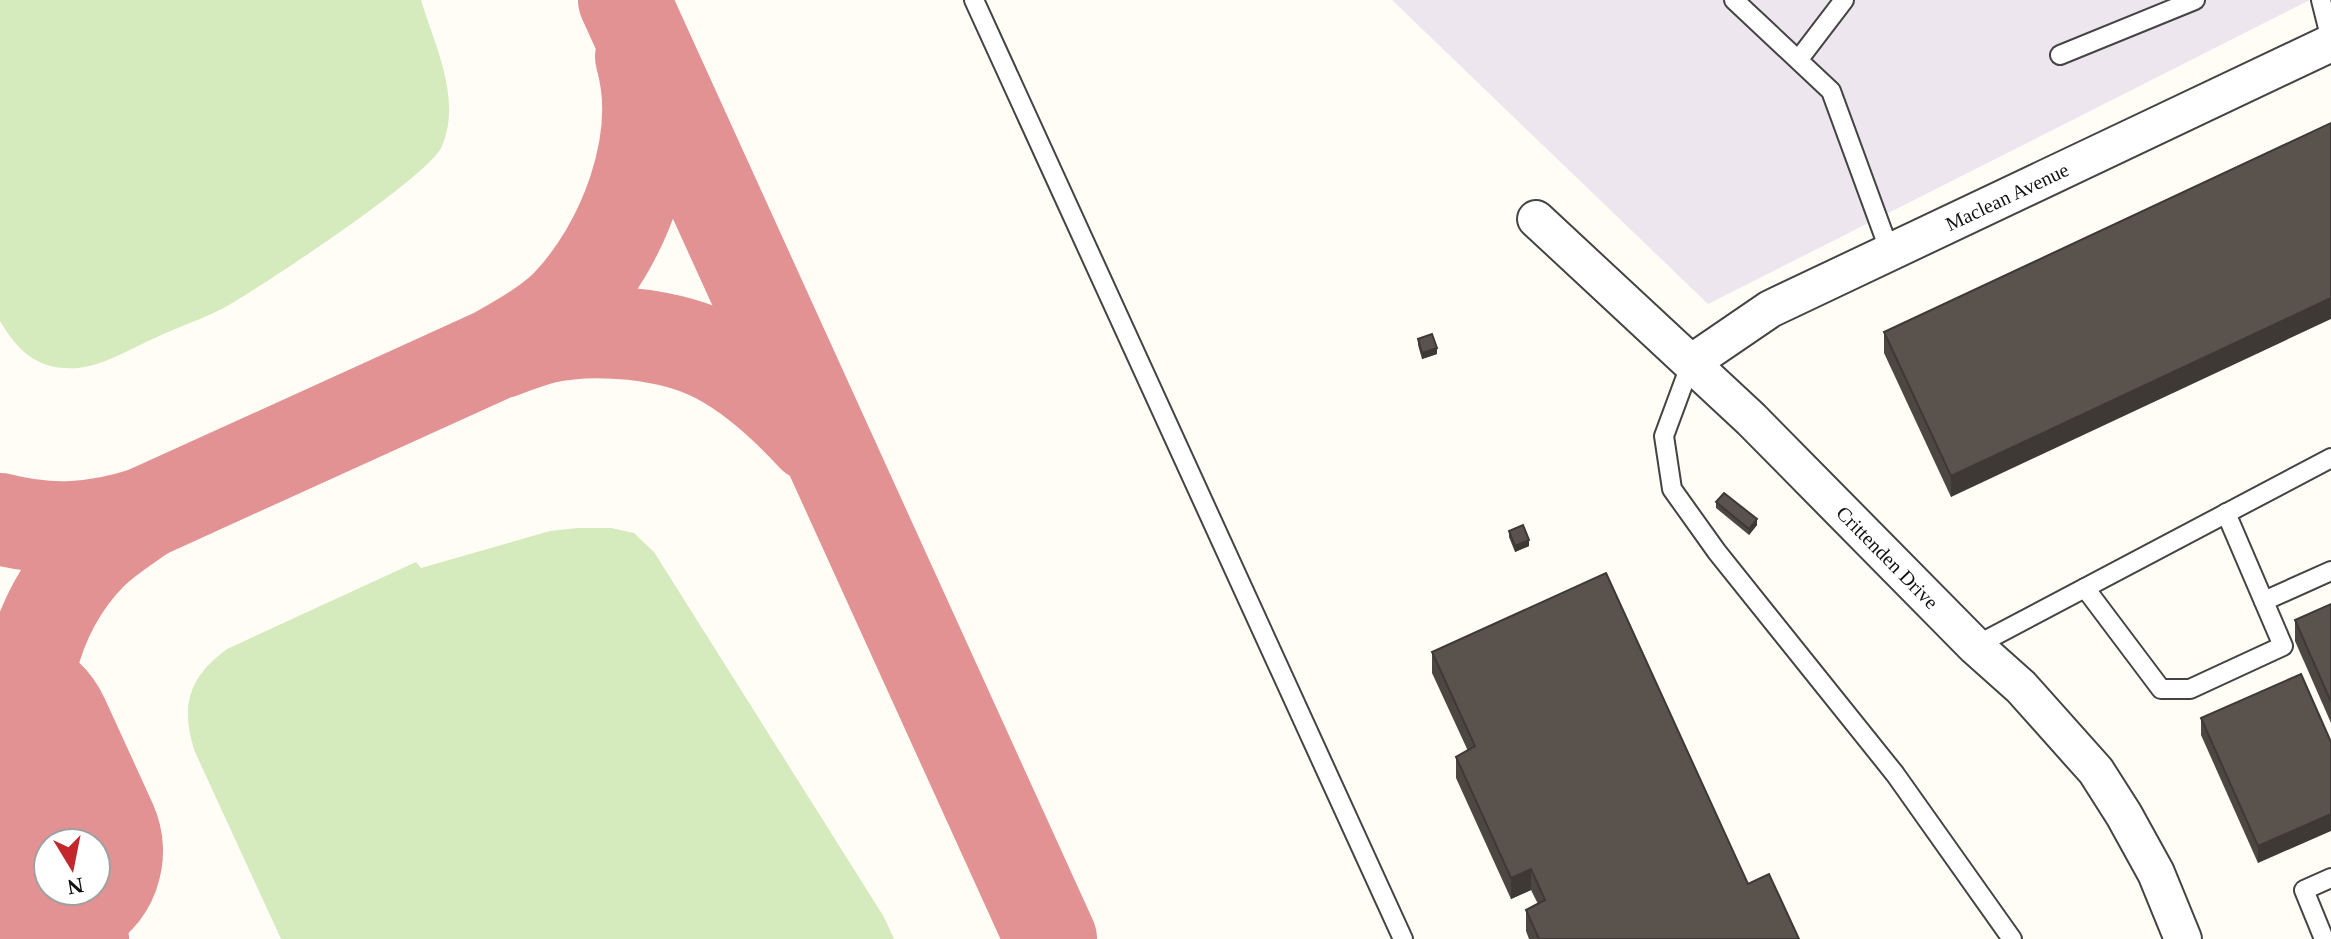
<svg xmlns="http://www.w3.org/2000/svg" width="2331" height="939" font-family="Georgia,serif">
<rect width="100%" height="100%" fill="#fffdf5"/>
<path fill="#eee6ef" d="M 1392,0 L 2310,0 L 1708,304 Z"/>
<g fill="#d5ebbd">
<path d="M 0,0 L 421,0 C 435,46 462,99 442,146 C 430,176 265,284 229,305 C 206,318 180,326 157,337 C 132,348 105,365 78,368 C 39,371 18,352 0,321 Z"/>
<path d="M 578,528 L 611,528 L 634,533 L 654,552 L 884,917 L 894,939 L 281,939 L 195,752 C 180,706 188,678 227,649 L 416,562 L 421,568 L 550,531 Z"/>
</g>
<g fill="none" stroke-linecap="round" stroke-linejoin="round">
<g stroke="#e29292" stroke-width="92">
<path d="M 624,0 L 1051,939"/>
<path d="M 502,352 C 515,347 529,342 543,338 C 594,326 671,333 718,358 C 754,377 785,406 813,436"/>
<path d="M 0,519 C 50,532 96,529 145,513 L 495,354 C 519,340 545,326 566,306 C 624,246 665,140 641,57"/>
<path d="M 56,843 C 48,825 37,806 32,787 C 9,708 34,612 91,554 C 107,538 127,526 145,513"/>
<path d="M 57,891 L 83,939"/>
</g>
<path stroke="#e29292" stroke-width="230" d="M 0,746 L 48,851"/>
<defs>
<g id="service">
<path d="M 974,0 L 1403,939"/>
<path d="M 1734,0 L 1831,91 L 1890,252"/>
<path d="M 2321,0 L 2331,40"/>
<path d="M 2060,55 L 2195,0"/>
<path d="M 1799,59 L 1844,0"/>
<path d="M 1691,363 L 1664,436 L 1672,489 L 1717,552 L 1895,774 L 2012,939"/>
<path d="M 2085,588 L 2161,689 L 2190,689 L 2283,646 L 2226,513"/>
<path d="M 2264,601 L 2331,571"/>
<path d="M 1975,646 L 2331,458"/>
<path d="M 2324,939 L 2304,890 L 2331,878"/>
</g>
<g id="minor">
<path id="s1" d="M 1536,219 L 1751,419 L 1975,646 L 2021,687 L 2096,771 L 2124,815 L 2156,873 L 2183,939"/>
<path id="s2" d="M 1691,363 L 1770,309 L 2331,43"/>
</g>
</defs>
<use href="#service" stroke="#444" stroke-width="22"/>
<use href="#minor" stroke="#444" stroke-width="40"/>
<use href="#service" stroke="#fff" stroke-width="18"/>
<use href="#minor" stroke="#fff" stroke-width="36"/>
</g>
<g fill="#4d4742">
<path d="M 2331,123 L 1951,497 L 1884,353 L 1884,332 Z"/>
<path d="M 1418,339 L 1437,354 L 1422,359 L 1418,345 Z"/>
<path d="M 1716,502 L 1757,525 L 1749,535 L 1716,508 Z"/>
<path d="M 1509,531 L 1529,546 L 1515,552 L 1509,537 Z"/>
<path d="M 2331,604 L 2331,723 L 2295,641 L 2295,620 Z"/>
<path d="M 1432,652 L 1748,884 L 1799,939 L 1529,939 L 1526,931 L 1526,910 L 1538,904 L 1531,890 L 1511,899 L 1456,778 L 1456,757 L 1468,751 L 1432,673 Z"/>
<path d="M 2301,674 L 2258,863 L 2201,735 L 2201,718 Z"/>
</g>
<g fill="#3f3936">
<path d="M 2331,298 L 2331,319 L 1951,497 L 1951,476 Z"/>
<path d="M 1437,348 L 1437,354 L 1422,359 L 1422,353 Z"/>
<path d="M 1757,519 L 1757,525 L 1749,535 L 1749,529 Z"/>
<path d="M 1529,540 L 1529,546 L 1515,552 L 1515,546 Z"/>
<path d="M 2331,814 L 2331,831 L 2258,863 L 2258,846 Z"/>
<path d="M 1531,869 L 1531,890 L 1511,899 L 1511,878 Z"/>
</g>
<g fill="#5a524d" stroke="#3f3936" stroke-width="2">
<path d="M 2331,123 L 2331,298 L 1951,476 L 1884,332 Z"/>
<path d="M 1432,334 L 1437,348 L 1422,353 L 1418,339 Z"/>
<path d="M 1724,493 L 1757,519 L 1749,529 L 1716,502 Z"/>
<path d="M 1523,525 L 1529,540 L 1515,546 L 1509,531 Z"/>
<path d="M 1606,573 L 1748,884 L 1769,874 L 1799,939 L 1539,939 L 1526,910 L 1545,900 L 1531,869 L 1511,878 L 1456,757 L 1475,746 L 1432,652 Z"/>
<path d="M 2331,604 L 2331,702 L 2295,620 Z"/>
<path d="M 2301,674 L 2331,742 L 2331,814 L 2258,846 L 2201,718 Z"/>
</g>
<g text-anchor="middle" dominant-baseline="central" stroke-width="8" stroke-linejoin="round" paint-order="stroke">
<g font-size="20" fill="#111" stroke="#fff">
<text stroke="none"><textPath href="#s2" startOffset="358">Maclean Avenue</textPath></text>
<text stroke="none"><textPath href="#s1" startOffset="488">Crittenden Drive</textPath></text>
</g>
</g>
<g transform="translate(72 867) rotate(170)"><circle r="38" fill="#ffffff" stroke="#a0a0a0" stroke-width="2"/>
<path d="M0-6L14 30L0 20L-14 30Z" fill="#c4262e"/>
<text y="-12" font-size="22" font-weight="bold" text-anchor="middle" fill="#111111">N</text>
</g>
</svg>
